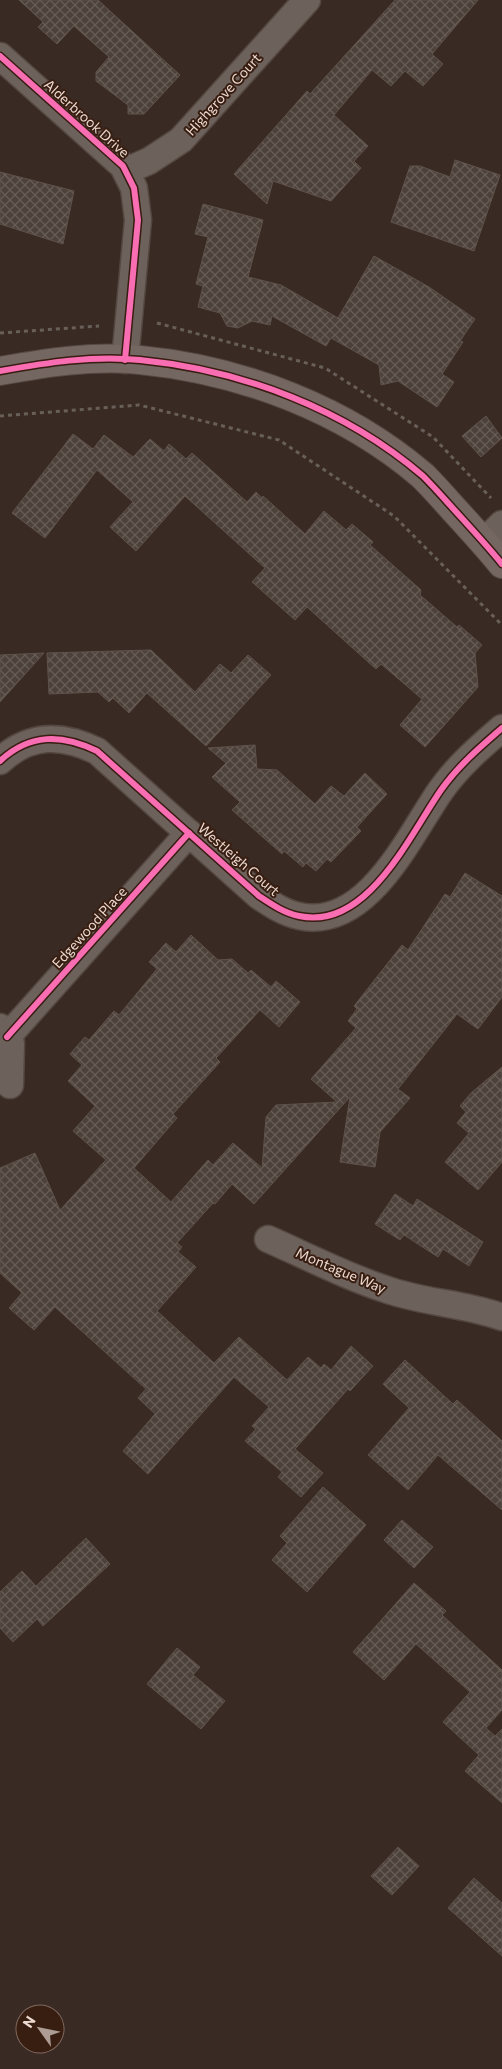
<svg xmlns="http://www.w3.org/2000/svg" width="502" height="2069" font-family="Commissioner,sans-serif">
<defs>
<pattern id="building-cross-hatch" width="8" height="8" patternUnits="userSpaceOnUse" patternTransform="scale(1.25)"><rect width="8" height="8" fill="#4d413b"/><path d="M0 0l8 8M0 8l8-8" fill="none" stroke="#675c56"/></pattern>
</defs>
<rect width="100%" height="100%" fill="#392a23"/>
<g fill="url(#building-cross-hatch)" stroke="#5f524c">
<path d="M 19,0 L 98,0 L 180,75 L 144,114 L 128,114 L 128,105 L 96,81 L 96,72 L 109,57 L 74,26 L 57,44 L 38,27 L 43,22 Z"/>
<path d="M 395,0 L 478,0 L 432,54 L 443,64 L 423,86 L 405,71 L 391,86 L 372,70 L 334,115 L 368,146 L 354,161 L 361,168 L 331,201 L 273,181 L 267,204 L 234,174 L 307,91 L 310,94 Z"/>
<path d="M 455,160 L 500,175 L 474,251 L 391,222 L 410,166 L 420,166 L 450,177 Z"/>
<path d="M 0,172 L 74,191 L 63,244 L 0,224 Z"/>
<path d="M 203,204 L 263,220 L 248,277 L 281,285 L 338,318 L 374,256 L 429,287 L 475,319 L 460,341 L 463,342 L 442,374 L 454,382 L 437,407 L 398,381 L 381,385 L 379,365 L 331,338 L 326,346 L 272,316 L 270,325 L 252,321 L 238,328 L 227,326 L 220,313 L 198,307 L 203,286 L 196,284 L 208,237 L 195,234 Z"/>
<path d="M 486,416 L 502,438 L 481,457 L 462,436 Z"/>
<path d="M 73,434 L 93,449 L 104,435 L 133,457 L 150,439 L 164,451 L 169,444 L 186,459 L 192,453 L 247,502 L 256,492 L 262,498 L 263,496 L 305,534 L 324,511 L 346,530 L 352,524 L 373,542 L 370,545 L 421,590 L 420,595 L 457,627 L 459,625 L 482,645 L 475,653 L 478,687 L 425,747 L 400,725 L 422,699 L 381,664 L 376,669 L 307,607 L 295,620 L 252,582 L 265,568 L 185,496 L 136,551 L 110,527 L 133,502 L 97,470 L 45,538 L 12,513 Z"/>
<path d="M 151,650 L 195,692 L 220,664 L 231,673 L 248,655 L 271,675 L 206,746 L 147,693 L 129,713 L 113,698 L 109,702 L 98,692 L 49,694 L 47,653 Z"/>
<path d="M 44,653 L 0,702 L 0,655 Z"/>
<path d="M 255,745 L 257,769 L 277,770 L 315,804 L 331,786 L 344,796 L 365,773 L 387,794 L 357,827 L 361,831 L 331,862 L 327,859 L 316,871 L 306,863 L 303,867 L 284,851 L 282,854 L 232,810 L 240,802 L 212,777 L 226,763 L 208,748 Z"/>
<path d="M 465,873 L 502,896 L 502,997 L 478,1029 L 457,1014 L 398,1089 L 410,1098 L 380,1132 L 375,1167 L 340,1162 L 350,1097 L 254,1204 L 232,1184 L 215,1204 L 213,1203 L 177,1243 L 182,1247 L 178,1252 L 196,1267 L 157,1311 L 214,1363 L 239,1337 L 287,1380 L 308,1357 L 321,1368 L 324,1364 L 331,1370 L 351,1346 L 373,1366 L 350,1391 L 348,1389 L 295,1449 L 323,1473 L 301,1497 L 278,1477 L 282,1472 L 245,1441 L 256,1429 L 252,1426 L 269,1407 L 234,1377 L 148,1474 L 123,1451 L 155,1414 L 138,1398 L 146,1389 L 55,1307 L 34,1330 L 9,1308 L 22,1293 L 0,1273 L 0,1168 L 35,1153 L 60,1210 L 106,1160 L 73,1131 L 95,1106 L 68,1081 L 82,1065 L 70,1054 L 85,1037 L 89,1040 L 114,1011 L 119,1015 L 157,969 L 149,962 L 166,943 L 176,952 L 191,935 L 218,960 L 232,959 L 248,973 L 251,970 L 271,987 L 276,981 L 300,1002 L 279,1027 L 260,1010 L 216,1058 L 220,1062 L 173,1114 L 177,1118 L 134,1168 L 171,1202 L 208,1160 L 213,1165 L 233,1143 L 262,1168 L 266,1117 L 276,1105 L 337,1102 L 311,1079 L 356,1028 L 348,1021 L 357,1009 L 354,1006 L 402,945 L 408,950 L 445,894 L 450,897 Z"/>
<path d="M 502,1067 L 502,1162 L 478,1190 L 445,1162 L 469,1133 L 457,1123 L 466,1112 L 460,1106 L 471,1093 Z"/>
<path d="M 395,1194 L 413,1206 L 417,1199 L 483,1242 L 469,1266 L 443,1249 L 438,1257 L 404,1235 L 400,1240 L 375,1224 Z"/>
<path d="M 405,1360 L 453,1404 L 457,1400 L 502,1441 L 502,1510 L 438,1455 L 408,1490 L 368,1455 L 409,1408 L 383,1384 Z"/>
<path d="M 323,1487 L 366,1525 L 307,1592 L 272,1560 L 287,1543 L 280,1536 Z"/>
<path d="M 402,1520 L 433,1547 L 414,1568 L 384,1540 Z"/>
<path d="M 86,1538 L 110,1564 L 43,1626 L 37,1619 L 13,1642 L 0,1628 L 0,1592 L 22,1571 L 36,1586 Z"/>
<path d="M 414,1583 L 446,1611 L 442,1615 L 502,1670 L 502,1710 L 486,1728 L 495,1736 L 502,1729 L 502,1803 L 465,1771 L 479,1755 L 443,1722 L 470,1692 L 416,1644 L 384,1680 L 353,1652 Z"/>
<path d="M 177,1648 L 200,1667 L 193,1675 L 225,1701 L 201,1729 L 147,1684 Z"/>
<path d="M 398,1847 L 419,1866 L 392,1895 L 371,1876 Z"/>
<path d="M 474,1878 L 502,1903 L 502,1956 L 448,1908 Z"/>
</g>
<g fill="none" stroke-linecap="round" stroke-linejoin="round">
<defs>
<g id="street">
<path d="M 0,56 L 123,166 L 134,188 L 138,220 L 125,360"/>
<path d="M 126,171 L 149,161 L 181,140 L 307,0"/>
<path d="M 484,542 L 502,524"/>
<path d="M 0,761 C 30,733 62,734 97,751 L 259,896 C 271,904 284,913 299,916 C 367,931 409,836 441,790 C 458,766 480,747 502,728"/>
<path d="M 0,1027 L 11,1043 L 10,1085"/>
<path d="M 7,1037 L 189,833"/>
<path d="M 268,1239 C 309,1257 349,1278 391,1291 C 428,1303 466,1304 502,1317"/>
</g>
<path id="secondary" d="M 0,371 C 45,363 93,355 140,360 C 242,370 345,409 423,476 C 432,485 441,495 449,504 C 467,524 485,543 502,564"/>
</defs>
<use href="#street" stroke="#544741" stroke-width="29"/>
<use href="#secondary" stroke="#544741" stroke-width="30"/>
<g stroke="#695f5a" stroke-width="3" stroke-dasharray="4 4" stroke-linecap="butt">
<path d="M 157,323 L 325,368 L 433,437 L 491,498"/>
<path d="M 0,333 L 99,326"/>
<path d="M 0,416 L 139,405 L 279,440 L 394,516 L 502,625"/>
</g>
<use href="#street" stroke="#6d615c" stroke-width="26"/>
<use href="#secondary" stroke="#746761" stroke-width="28"/>
<defs>
<g id="cycleway">
<path d="M 0,56 L 123,166 L 134,188 L 138,220 L 125,360"/>
<path d="M 0,371 C 45,363 93,355 140,360 C 242,370 345,409 423,476 C 432,485 441,495 449,504 C 467,524 485,543 502,564"/>
<path d="M 0,761 C 30,733 62,734 97,751 L 259,896 C 271,904 284,913 299,916 C 367,931 409,836 441,790 C 458,766 480,747 502,728"/>
<path d="M 7,1037 L 189,833"/>
</g>
</defs>
<use href="#cycleway" stroke="#381d11" stroke-width="9"/>
<use href="#cycleway" stroke="#f96db3" stroke-width="6"/>
</g>
<g text-anchor="middle" dominant-baseline="central" stroke-width="4" stroke-linejoin="round" paint-order="stroke">
<g font-size="14" fill="#ecdad1" stroke="#381d11">
<text transform="translate(223 94) rotate(-48)">Highgrove Court</text>
<text transform="translate(87 118) rotate(42)">Alderbrook Drive</text>
<text transform="translate(239 859) rotate(41)">Westleigh Court</text>
<text transform="translate(89 927) rotate(-48)">Edgewood Place</text>
<text transform="translate(341 1270) rotate(23)">Montague Way</text>
</g>
</g>
<g transform="translate(40 2029) rotate(303)"><circle r="24" fill="#381d11" stroke="#80695e"/>
<path d="M0-4L9 19L0 12L-9 19Z" fill="#ad9c94"/>
<text y="-8" font-size="14" font-weight="bold" text-anchor="middle" fill="#ecdad1">N</text>
</g>
</svg>
